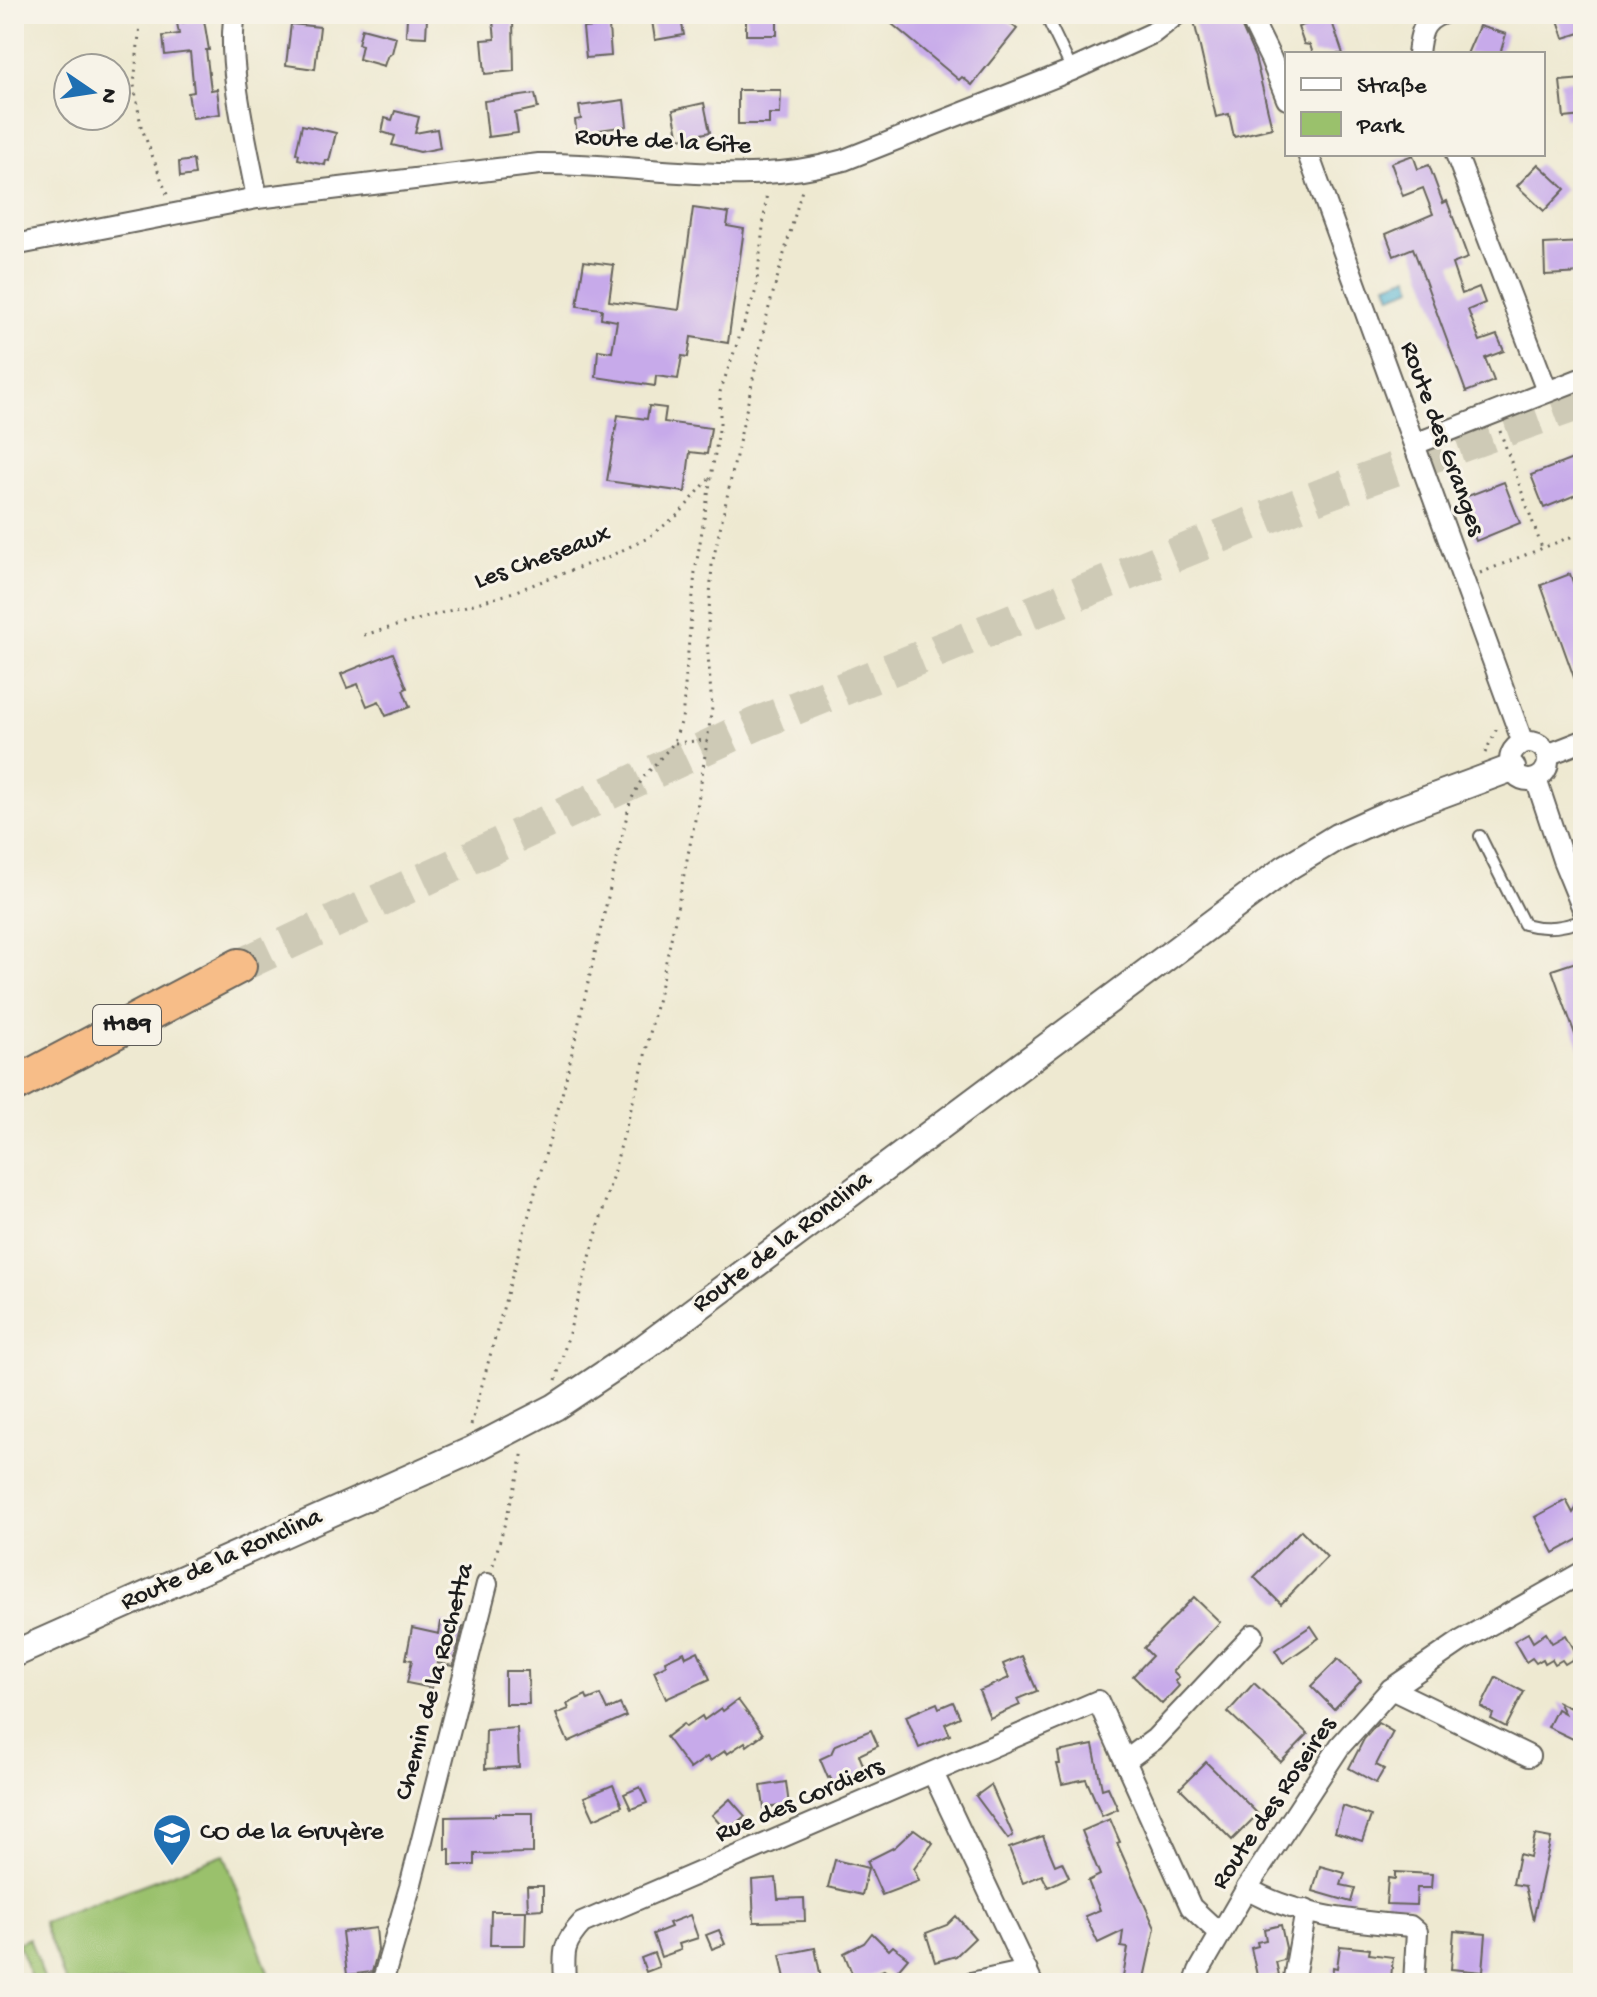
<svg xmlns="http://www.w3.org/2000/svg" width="1597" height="1997" font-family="'Gochi Hand',sans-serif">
<rect width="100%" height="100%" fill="#f7f3e8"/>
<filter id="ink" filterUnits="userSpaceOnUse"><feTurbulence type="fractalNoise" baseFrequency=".0125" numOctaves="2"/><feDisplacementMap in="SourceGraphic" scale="16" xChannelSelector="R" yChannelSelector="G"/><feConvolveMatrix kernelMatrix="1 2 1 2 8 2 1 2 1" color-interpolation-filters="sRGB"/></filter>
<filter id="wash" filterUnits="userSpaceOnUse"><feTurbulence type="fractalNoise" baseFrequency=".006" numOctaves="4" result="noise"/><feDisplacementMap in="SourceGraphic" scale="32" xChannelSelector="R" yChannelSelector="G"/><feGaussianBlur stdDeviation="1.8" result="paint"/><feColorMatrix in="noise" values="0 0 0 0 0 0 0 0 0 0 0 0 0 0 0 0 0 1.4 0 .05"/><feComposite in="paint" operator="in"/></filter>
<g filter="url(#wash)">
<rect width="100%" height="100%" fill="#eee9d1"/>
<g fill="#9ac16c" stroke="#5b6e44" stroke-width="2">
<path d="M 224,1854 L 272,1983 L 66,1983 L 43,1922 Z"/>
<path d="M 29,1938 L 46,1983 L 33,1983 L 18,1943 Z"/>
</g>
<path fill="#55b5d3" stroke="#386878" stroke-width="2" d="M 1409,276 L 1413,288 L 1391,296 L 1387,284 Z"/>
<g id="blocks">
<g fill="#c7aaea">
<path d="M 651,14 L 680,14 L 684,35 L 655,40 Z"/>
<rect x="746" y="14" width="31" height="21"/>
<path d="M 880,14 L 999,14 L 1017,29 L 972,85 L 962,77 L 959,80 Z"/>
<path d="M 1224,14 L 1236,14 L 1255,57 L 1272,128 L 1234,137 L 1229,114 L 1216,117 L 1194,21 Z"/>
<path d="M 1567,14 L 1583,14 L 1583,32 L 1564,38 L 1557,17 Z"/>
<path d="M 1330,16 L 1343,54 L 1313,54 L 1310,45 L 1304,44 L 1298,27 Z"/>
<path d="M 407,17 L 427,18 L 426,37 L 406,36 Z"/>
<path d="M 513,18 L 514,71 L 485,74 L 482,40 L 495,39 L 493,20 Z"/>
<path d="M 204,20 L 209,50 L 206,50 L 211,90 L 217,89 L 220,114 L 192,118 L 188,93 L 194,92 L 190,52 L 165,55 L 163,36 L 179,34 L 177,23 Z"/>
<path d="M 291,24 L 320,27 L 315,69 L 286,65 Z"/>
<path d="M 609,26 L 611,56 L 586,58 L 583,28 Z"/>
<path d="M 1479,26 L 1506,34 L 1500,54 L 1467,54 Z"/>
<path d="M 362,28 L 396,37 L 392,53 L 387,57 L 384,66 L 359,59 L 362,45 L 358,44 Z"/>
<path d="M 1583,79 L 1583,116 L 1564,118 L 1560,81 Z"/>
<path d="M 738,90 L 781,90 L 780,114 L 769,114 L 769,124 L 738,124 Z"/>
<path d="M 535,94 L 538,108 L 515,113 L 518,133 L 488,137 L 484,101 Z"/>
<path d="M 624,100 L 627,126 L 599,130 L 600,134 L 582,137 L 582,134 L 577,135 L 575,120 L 581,119 L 579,106 Z"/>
<path d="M 704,103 L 710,132 L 679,139 L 673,110 Z"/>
<path d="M 395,111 L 419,117 L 415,133 L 437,129 L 440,148 L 420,152 L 392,145 L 395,136 L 382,132 L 385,118 L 392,120 Z"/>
<path d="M 302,125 L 336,133 L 329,161 L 326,160 L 325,165 L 298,159 L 299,154 L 296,153 Z"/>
<path d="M 1413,155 L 1418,169 L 1429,165 L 1443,203 L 1447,201 L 1468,258 L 1452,264 L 1462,294 L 1479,287 L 1485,303 L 1468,310 L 1480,341 L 1497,335 L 1504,351 L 1485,358 L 1494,381 L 1466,392 L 1413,248 L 1394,256 L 1386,234 L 1433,214 L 1423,188 L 1403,196 L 1391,163 Z"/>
<path d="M 193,160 L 195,175 L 180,177 L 179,162 Z"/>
<path d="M 1538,164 L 1565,189 L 1544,211 L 1517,186 Z"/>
<path d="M 693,208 L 729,213 L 727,226 L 744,229 L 728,343 L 691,337 L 688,357 L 682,356 L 678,379 L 656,376 L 655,386 L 596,377 L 598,350 L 612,352 L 617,321 L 601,318 L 602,309 L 577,306 L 584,261 L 614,265 L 609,301 L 679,310 Z"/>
<path d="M 1583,242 L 1583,273 L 1545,275 L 1544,244 Z"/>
<path d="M 649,406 L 666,408 L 664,422 L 711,428 L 707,454 L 690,452 L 685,492 L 607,481 L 618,415 L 647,419 Z"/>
<path d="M 1583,455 L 1583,492 L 1544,508 L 1531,475 Z"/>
<path d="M 1504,482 L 1520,523 L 1476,541 L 1460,499 Z"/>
<path d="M 1570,574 L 1577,593 L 1583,591 L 1581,697 L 1541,585 Z"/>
<path d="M 393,653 L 407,688 L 403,690 L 410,707 L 386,716 L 379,701 L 367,706 L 358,684 L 347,688 L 341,674 Z"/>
<path d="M 1576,962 L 1583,979 L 1582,1054 L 1552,970 Z"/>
<path d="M 1583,1497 L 1583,1537 L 1554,1553 L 1535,1517 L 1566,1500 L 1573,1513 Z"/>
<path d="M 1301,1530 L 1327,1557 L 1281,1604 L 1254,1577 Z"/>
<path d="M 1194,1597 L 1220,1622 L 1173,1671 L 1179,1677 L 1175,1681 L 1179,1686 L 1162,1704 L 1133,1676 L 1152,1656 L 1144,1648 Z"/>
<path d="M 441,1622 L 463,1626 L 453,1666 L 437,1663 L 432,1688 L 407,1683 L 412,1660 L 406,1659 L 412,1628 L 439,1634 Z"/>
<path d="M 1311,1626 L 1319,1638 L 1283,1663 L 1275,1650 Z"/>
<path d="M 1528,1633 L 1533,1642 L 1546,1633 L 1552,1643 L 1566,1635 L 1578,1656 L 1565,1664 L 1562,1660 L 1555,1664 L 1552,1659 L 1545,1663 L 1543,1659 L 1536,1663 L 1532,1658 L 1526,1662 L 1514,1641 Z"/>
<path d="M 698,1651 L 710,1679 L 666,1699 L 654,1671 L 666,1665 L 665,1661 L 684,1652 L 686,1657 Z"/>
<path d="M 1022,1656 L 1037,1691 L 1017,1699 L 1020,1705 L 990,1718 L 979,1691 L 1009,1678 L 1003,1664 Z"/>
<path d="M 1338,1659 L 1361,1681 L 1334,1709 L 1311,1686 Z"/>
<path d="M 505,1671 L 528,1671 L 529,1704 L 505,1704 Z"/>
<path d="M 1496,1677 L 1524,1692 L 1506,1727 L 1491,1719 L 1493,1714 L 1481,1707 Z"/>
<path d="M 1254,1683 L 1308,1734 L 1281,1762 L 1228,1712 Z"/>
<path d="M 586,1695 L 588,1700 L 600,1695 L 607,1710 L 620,1704 L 626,1716 L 568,1742 L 556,1714 L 569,1709 L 567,1704 Z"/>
<path d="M 738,1700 L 763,1734 L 747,1746 L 745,1742 L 727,1754 L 725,1751 L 710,1761 L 707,1757 L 690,1769 L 666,1737 L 683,1724 L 686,1727 L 702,1716 L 704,1720 L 721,1708 L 723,1711 Z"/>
<path d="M 953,1702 L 960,1717 L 945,1724 L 950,1735 L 919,1748 L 906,1716 L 937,1703 L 939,1708 Z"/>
<path d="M 1558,1702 L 1583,1714 L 1583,1744 L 1577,1735 L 1575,1740 L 1548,1727 L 1557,1709 L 1564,1713 Z"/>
<path d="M 1378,1723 L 1393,1732 L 1376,1765 L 1384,1769 L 1376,1783 L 1349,1768 L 1364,1739 Z"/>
<path d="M 517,1728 L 519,1767 L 485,1769 L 486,1730 Z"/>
<path d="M 871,1730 L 878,1746 L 859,1755 L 866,1772 L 834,1786 L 830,1777 L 828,1778 L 820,1759 L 831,1754 L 835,1745 Z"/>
<path d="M 1093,1745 L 1102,1789 L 1108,1787 L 1118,1809 L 1102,1816 L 1086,1779 L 1062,1784 L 1057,1764 L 1060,1764 L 1058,1752 Z"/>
<path d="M 1206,1762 L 1258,1814 L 1232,1840 L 1180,1788 Z"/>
<path d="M 786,1782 L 789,1805 L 764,1808 L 761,1786 Z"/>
<path d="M 613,1785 L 622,1806 L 594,1819 L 584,1797 Z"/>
<path d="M 991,1785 L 1013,1835 L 1008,1839 L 976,1796 Z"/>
<path d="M 640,1787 L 647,1803 L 631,1809 L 624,1794 Z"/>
<path d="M 730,1799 L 745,1816 L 726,1831 L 712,1815 Z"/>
<path d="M 1343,1806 L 1371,1816 L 1362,1841 L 1335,1832 Z"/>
<path d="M 495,1813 L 533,1813 L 533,1853 L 475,1854 L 475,1865 L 450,1865 L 450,1849 L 445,1849 L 445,1817 L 495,1816 Z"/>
<path d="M 1110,1819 L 1120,1842 L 1117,1843 L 1155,1928 L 1143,1983 L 1122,1983 L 1128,1948 L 1121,1947 L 1123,1931 L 1098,1943 L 1085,1916 L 1100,1910 L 1088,1881 L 1100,1875 L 1082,1831 Z"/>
<path d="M 914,1829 L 933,1843 L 914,1869 L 919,1881 L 882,1895 L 867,1861 L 895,1847 Z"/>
<path d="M 1535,1835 L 1551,1838 L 1533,1920 L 1525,1886 L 1513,1884 L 1519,1854 L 1530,1857 Z"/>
<path d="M 1043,1836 L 1055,1865 L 1062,1862 L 1069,1877 L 1048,1887 L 1042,1875 L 1023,1883 L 1009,1848 Z"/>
<path d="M 835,1860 L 868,1868 L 862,1895 L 828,1887 Z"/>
<path d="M 1320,1866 L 1345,1873 L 1341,1885 L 1355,1888 L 1351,1902 L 1313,1891 Z"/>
<path d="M 1395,1872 L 1432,1874 L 1431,1888 L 1417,1888 L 1416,1905 L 1386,1904 L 1388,1878 L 1395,1879 Z"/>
<path d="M 776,1878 L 778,1899 L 804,1898 L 805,1921 L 754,1922 L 752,1880 Z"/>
<path d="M 527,1886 L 543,1886 L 543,1909 L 528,1910 Z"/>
<path d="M 491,1911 L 526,1911 L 525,1945 L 490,1945 Z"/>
<path d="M 690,1915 L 698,1938 L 679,1944 L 681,1950 L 661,1957 L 653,1934 L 671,1927 L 669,1923 Z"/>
<path d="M 956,1916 L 975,1938 L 956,1956 L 935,1962 L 926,1933 L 947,1925 Z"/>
<path d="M 1281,1925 L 1286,1948 L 1284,1960 L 1276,1962 L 1279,1975 L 1258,1980 L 1251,1948 L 1258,1946 L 1257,1942 L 1266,1940 L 1264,1929 Z"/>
<path d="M 376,1928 L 378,1950 L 372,1972 L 347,1975 L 342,1932 Z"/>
<path d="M 719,1930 L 725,1944 L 712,1949 L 706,1935 Z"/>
<path d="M 1454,1931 L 1486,1934 L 1483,1972 L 1451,1969 Z"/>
<path d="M 872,1933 L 889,1950 L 893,1946 L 908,1958 L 892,1977 L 884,1970 L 855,1981 L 844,1953 L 864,1943 Z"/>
<path d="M 1340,1946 L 1370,1949 L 1369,1954 L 1393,1957 L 1391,1978 L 1367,1976 L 1366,1983 L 1332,1983 L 1333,1967 L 1337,1968 Z"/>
<path d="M 815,1948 L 822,1983 L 786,1983 L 780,1955 Z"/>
<path d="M 654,1953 L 659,1967 L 646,1972 L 641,1958 Z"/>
</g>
</g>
</g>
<g filter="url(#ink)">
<use href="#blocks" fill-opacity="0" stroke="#66645b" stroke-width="2"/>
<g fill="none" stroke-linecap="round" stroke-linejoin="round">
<path stroke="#cecab6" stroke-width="34" stroke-dasharray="34 17" stroke-linecap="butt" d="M 239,966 L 756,724 L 1325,494 L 1583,402"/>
<defs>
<g id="service">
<path d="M 1045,14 L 1072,70"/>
<path d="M 1480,836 L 1524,924 C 1545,930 1563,928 1583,920"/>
</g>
<g id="minor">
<path d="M 235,14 C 226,62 248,148 257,198"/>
<path d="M 1249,14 L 1271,59 L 1287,99"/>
<path d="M 1418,54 C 1420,35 1422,21 1441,14"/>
<path d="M 1308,154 L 1523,743"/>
<path d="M 1456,154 L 1547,391"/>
<path d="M 14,245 L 257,198 L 539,164 C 644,163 740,190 844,160 L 1072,70 L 1153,33 L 1177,14"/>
<path d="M 1415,444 L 1583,378"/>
<circle cx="1529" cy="761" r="19"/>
<path d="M 1547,755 L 1583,741"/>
<path d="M 1536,779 L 1563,860 L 1583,909"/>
<path d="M 1391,1689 L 1529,1756"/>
<path d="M 1125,1761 L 1155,1739 L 1253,1635"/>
<path d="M 933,1773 L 1032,1983"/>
<path d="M 1247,1888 C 1293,1916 1358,1922 1410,1926 L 1417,1932 L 1414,1983"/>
<path d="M 382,1983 L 410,1887 L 487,1584"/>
<path d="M 565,1983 C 564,1953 561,1946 582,1923 L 1098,1701 L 1191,1907 L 1220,1934"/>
<path d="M 971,1983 L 1027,1971"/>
<path d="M 1195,1983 L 1199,1971 L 1247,1888 L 1340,1746 L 1391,1689 L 1461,1641 L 1583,1572"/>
<path d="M 1293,1983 L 1306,1910"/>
</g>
<path id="tertiary" d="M 14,1654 L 470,1451 L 555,1407 L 645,1347 L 1286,868 L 1337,837 L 1388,814 L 1512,768"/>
<path id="trunk" d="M 14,1085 L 239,966"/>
</defs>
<use href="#service" stroke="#66645b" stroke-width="14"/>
<use href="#minor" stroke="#66645b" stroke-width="24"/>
<use href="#tertiary" stroke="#66645b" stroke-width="30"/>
<use href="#trunk" stroke="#66645b" stroke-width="38"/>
<g stroke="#66645b" stroke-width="3" stroke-dasharray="2 6" stroke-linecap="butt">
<path d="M 141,14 L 134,85 L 141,126 L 168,197"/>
<path d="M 1500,431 L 1542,548"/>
<path d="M 1480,573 L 1583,532"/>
<path d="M 364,635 L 505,595 L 610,556 L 648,538 L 679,514 L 709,479"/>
<path d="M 675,743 L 707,740"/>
<path d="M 1485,753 L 1497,728"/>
<path d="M 556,1380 L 642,1069 L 671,939 L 696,815 L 712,708 L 707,641 L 712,565 L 768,311 L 802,190"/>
<path d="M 471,1425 L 564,1087 L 630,802 L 642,779 L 673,744 L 682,720 L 695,572 L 720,424 L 720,392 L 756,290 L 767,191"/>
<path d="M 493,1565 L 520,1469 L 523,1449"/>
</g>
<use href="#service" stroke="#fff" stroke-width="10"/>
<use href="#minor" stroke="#fff" stroke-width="20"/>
<use href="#tertiary" stroke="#fff" stroke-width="26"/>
<use href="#trunk" stroke="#f7bd88" stroke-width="34"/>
</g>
</g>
<defs>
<symbol id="school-pin" viewBox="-11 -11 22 30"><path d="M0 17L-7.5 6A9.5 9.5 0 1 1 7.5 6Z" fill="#1f6fb2" stroke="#f7f3e8"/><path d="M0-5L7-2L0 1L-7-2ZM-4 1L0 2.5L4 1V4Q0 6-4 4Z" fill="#fff"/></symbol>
</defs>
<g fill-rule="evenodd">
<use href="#school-pin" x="150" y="1811" width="44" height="60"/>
</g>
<g text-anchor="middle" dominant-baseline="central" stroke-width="6" stroke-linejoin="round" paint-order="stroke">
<rect fill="#f7f3e8" stroke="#5e5c59" stroke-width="2" x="93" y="1005" width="68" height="40" rx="6"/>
<g font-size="24" font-weight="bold" fill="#1c1c1c">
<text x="127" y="1025">H189</text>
</g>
<g font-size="26" fill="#1c1c1c" stroke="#f7f3e8">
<text transform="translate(663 143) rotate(3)">Route de la Gîte</text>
<text transform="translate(1441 439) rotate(70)">Route des Granges</text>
<text transform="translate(543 559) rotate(-20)">Les Cheseaux</text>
<text transform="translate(783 1243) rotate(-37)">Route de la Ronclina</text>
<text transform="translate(222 1561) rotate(-24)">Route de la Ronclina</text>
<text transform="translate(436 1682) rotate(-75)">Chemin de la Rochetta</text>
<text transform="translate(800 1802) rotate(-23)">Rue des Cordiers</text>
<text transform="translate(1275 1804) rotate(-56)">Route des Roseires</text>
</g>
<g font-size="26" fill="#1c1c1c" stroke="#f7f3e8" text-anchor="start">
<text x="200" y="1833">CO de la Gruyère</text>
</g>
</g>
<rect width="1597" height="1997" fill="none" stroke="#f7f3e8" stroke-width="48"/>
<rect x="1285" y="52" width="260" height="104" fill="#f7f3e8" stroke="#9f9d96" stroke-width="2"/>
<rect x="1301" y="78" width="40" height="12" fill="#ffffff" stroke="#9f9d96" stroke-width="2"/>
<text x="1357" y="92" font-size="24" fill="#1c1c1c">Straße</text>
<rect x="1301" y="112" width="40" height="24" fill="#9ac16c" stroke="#9f9d96" stroke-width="2"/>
<text x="1357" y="132" font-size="24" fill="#1c1c1c">Park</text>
<g transform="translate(92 92) rotate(103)"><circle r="38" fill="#f7f3e8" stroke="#9f9d96" stroke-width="2"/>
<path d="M0-6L14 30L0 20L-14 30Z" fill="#1f6fb2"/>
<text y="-12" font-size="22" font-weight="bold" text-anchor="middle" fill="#1c1c1c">N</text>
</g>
</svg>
